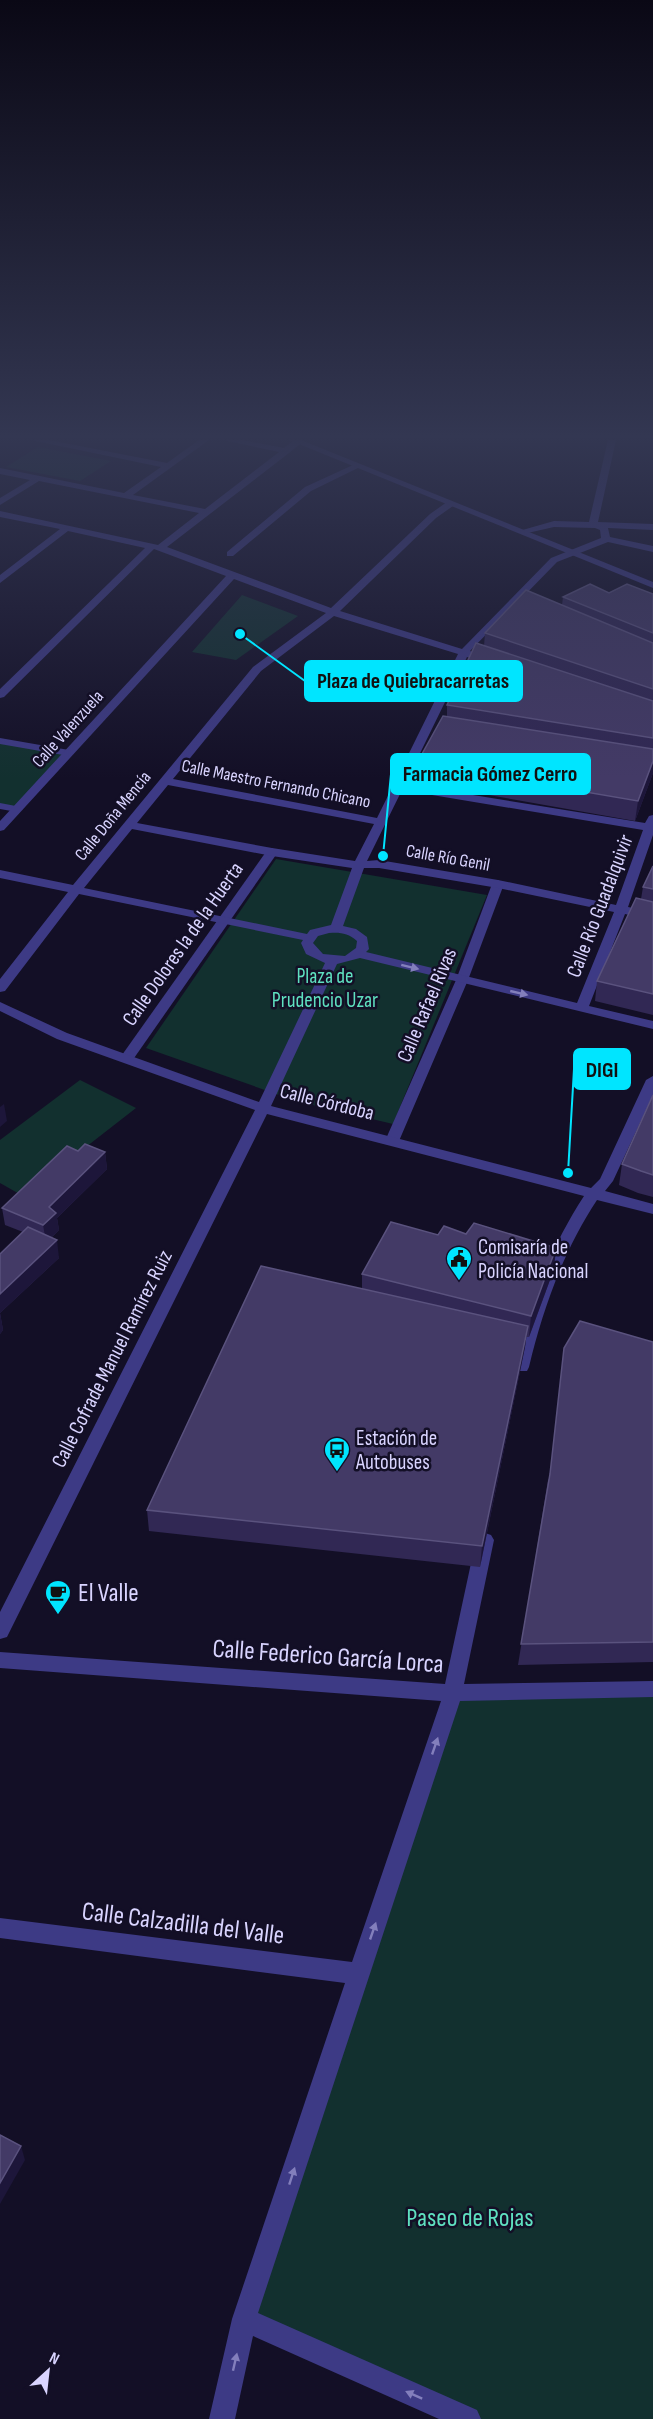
<svg xmlns="http://www.w3.org/2000/svg" width="653" height="2419" font-family="'Sofia Sans Condensed',sans-serif">
<rect width="100%" height="100%" fill="#130f26"/>
<g fill="#12302f">
<path d="M 38,447 L 111,461 L 80,481 L 6,467 Z"/>
<path d="M 242,595 L 298,616 L 236,660 L 192,652 Z"/>
<path d="M 0,741 L 69,753 L 17,809 L 0,806 Z"/>
<path d="M 276,859 L 487,895 L 393,1124 L 296,1101 L 146,1048 Z"/>
<path d="M 80,1080 L 136,1108 L 23,1196 L 0,1183 L 0,1140 Z"/>
<path d="M 653,1689 L 653,2419 L 468,2419 L 244,2319 L 453,1693 Z"/>
</g>
<g fill="none" stroke-linecap="round" stroke-linejoin="round">
<g fill="#3d3a85" fill-rule="evenodd">
<path d="M 0,738 L 69,750 L 74,753 L 69,756 L 0,744 Z"/>
<path d="M 0,803 L 21,807 L 23,809 L 17,812 L 0,809 Z"/>
<path d="M 272,848 L 278,852 L 132,1061 L 122,1061 L 120,1058 L 122,1055 L 268,849 Z"/>
<path d="M 498,880 L 504,884 L 468,980 L 399,1141 L 397,1144 L 387,1144 L 385,1141 L 456,980 L 492,884 Z"/>
</g>
<g fill="#3d3a85" fill-rule="evenodd">
<path d="M 31,440 L 49,440 L 167,463 L 199,440 L 209,440 L 133,495 L 205,509 L 279,452 L 223,440 L 242,440 L 284,448 L 294,440 L 300,440 L 300,444 L 289,453 L 167,547 L 331,608 L 430,514 L 447,502 L 453,502 L 453,506 L 436,518 L 340,611 L 462,649 L 551,558 L 601,538 L 600,530 L 595,528 L 554,527 L 523,534 L 519,531 L 554,521 L 589,522 L 608,440 L 616,440 L 598,522 L 653,524 L 653,530 L 608,528 L 610,537 L 653,546 L 653,552 L 608,542 L 557,562 L 470,651 L 496,661 L 491,664 L 467,657 L 405,784 L 645,823 L 649,816 L 653,815 L 653,835 L 628,907 L 653,912 L 653,920 L 625,914 L 589,1006 L 653,1021 L 653,1029 L 360,958 L 337,964 L 271,1106 L 591,1188 L 600,1179 L 646,1080 L 653,1076 L 653,1095 L 613,1181 L 605,1191 L 653,1204 L 653,1214 L 597,1200 C 564,1250 543,1308 529,1367 L 527,1371 L 515,1371 L 513,1367 C 528,1307 550,1248 584,1196 L 267,1114 L 7,1637 L 0,1639 L 0,1612 L 255,1110 L 57,1039 L 0,1011 L 0,1002 L 67,1033 L 259,1102 L 325,963 L 306,954 L 301,943 L 303,940 L 79,894 L 5,991 L 0,992 L 0,979 L 68,892 L 0,878 L 0,870 L 73,885 L 253,667 L 326,613 L 234,579 L 4,830 L 0,831 L 0,821 L 226,576 L 154,549 L 4,697 L 0,698 L 0,689 L 145,548 L 68,531 L 0,583 L 0,575 L 60,529 L 0,517 L 0,511 L 158,545 L 199,513 L 39,481 L 0,505 L 0,498 L 30,480 L 0,474 L 0,468 L 124,493 L 161,467 ZM 334,616 L 458,654 L 377,818 L 173,779 L 261,671 ZM 168,785 L 374,824 L 355,861 L 272,848 L 137,823 ZM 402,790 L 643,830 L 616,905 L 498,880 L 379,860 L 367,861 ZM 132,829 L 272,856 L 352,868 L 331,925 L 310,930 L 307,934 L 84,888 ZM 364,868 L 379,868 L 498,888 L 614,912 L 577,1003 L 366,952 L 369,949 L 367,937 L 356,929 L 343,926 ZM 329,933 C 340,932 348,933 357,941 L 356,948 L 345,956 L 323,954 L 313,943 L 318,936 Z"/>
<path d="M 353,465 L 360,467 L 311,491 L 233,556 L 227,556 L 227,552 L 305,487 Z"/>
<path d="M 485,1533 L 491,1535 L 494,1540 L 464,1684 L 653,1681 L 653,1697 L 460,1701 L 258,2313 L 477,2410 L 481,2419 L 439,2419 L 253,2336 L 235,2419 L 209,2419 L 232,2319 L 345,1983 L 0,1938 L 0,1918 L 352,1962 L 441,1701 L 0,1668 L 0,1652 L 445,1684 L 476,1540 L 479,1535 Z"/>
</g>
<path fill="#3d3a85" fill-rule="evenodd" d="M 289,440 L 301,440 L 653,582 L 653,588 Z"/>
</g>
<g fill="#312854">
<path d="M 609,593 L 653,594 L 653,773 L 635,821 L 416,782 L 417,763 L 447,716 L 447,705 L 484,646 L 485,633 L 562,605 L 563,597 Z"/>
<path d="M 653,866 L 653,1015 L 595,1001 L 597,981 L 641,899 L 643,887 Z"/>
<path d="M 653,1095 L 653,1197 L 638,1193 L 619,1185 L 622,1164 Z"/>
<path d="M 78,1151 L 105,1152 L 107,1169 L 57,1218 L 59,1230 L 51,1238 L 59,1258 L 0,1313 L 3,1330 L 0,1334 L 0,1254 L 23,1232 L 5,1225 L 2,1208 Z"/>
<path d="M 466,1234 L 554,1269 L 529,1337 L 526,1337 L 525,1347 L 480,1567 L 149,1531 L 147,1510 L 362,1289 L 362,1274 L 438,1235 Z"/>
<path d="M 653,1342 L 653,1662 L 518,1665 L 548,1480 Z"/>
</g>
<g fill="#1d163a">
<path d="M 653,761 L 653,773 L 635,821 L 638,801 Z"/>
<path d="M 4,1104 L 7,1121 L 0,1127 L 0,1107 Z"/>
<path d="M 105,1152 L 107,1169 L 57,1218 L 59,1230 L 46,1242 L 43,1225 L 49,1207 Z"/>
<path d="M 57,1240 L 59,1258 L 0,1313 L 3,1330 L 0,1334 L 0,1294 Z"/>
<path d="M 556,1248 L 554,1269 L 529,1337 L 531,1316 Z"/>
<path d="M 528,1326 L 525,1347 L 480,1567 L 482,1546 Z"/>
<path d="M 21,2146 L 25,2160 L 0,2204 L 0,2183 Z"/>
</g>
<g fill="#433a66" stroke="#5a527e" stroke-width="1.5">
<path d="M 590,584 L 609,593 L 627,584 L 653,594 L 653,633 L 563,597 Z"/>
<path d="M 526,590 L 653,643 L 653,689 L 485,633 Z"/>
<path d="M 476,643 L 653,701 L 653,738 L 447,705 Z"/>
<path d="M 443,716 L 653,749 L 653,761 L 638,801 L 417,763 Z"/>
<path d="M 653,866 L 653,889 L 643,887 Z"/>
<path d="M 636,898 L 653,902 L 653,994 L 597,981 Z"/>
<path d="M 653,1095 L 653,1175 L 641,1171 L 622,1164 Z"/>
<path d="M 85,1144 L 105,1152 L 49,1207 L 56,1213 L 43,1225 L 2,1208 L 67,1146 L 78,1151 Z"/>
<path d="M 391,1222 L 438,1235 L 444,1226 L 466,1234 L 474,1223 L 556,1248 L 531,1316 L 362,1274 Z"/>
<path d="M 28,1227 L 57,1240 L 0,1294 L 0,1254 Z"/>
<path d="M 261,1266 L 528,1326 L 482,1546 L 147,1510 Z"/>
<path d="M 580,1321 L 653,1342 L 653,1642 L 521,1644 L 550,1474 L 564,1348 Z"/>
<path d="M 0,2135 L 21,2146 L 0,2183 Z"/>
</g>
<defs><path id="oneway-solid" d="M-6-.8H1V-3.2L6.5 0L1 3.2V.8H-6Z" transform="scale(1.5)"/></defs>
<g fill="#837fbc">
<use href="#oneway-solid" transform="translate(410 967) rotate(14)"/>
<use href="#oneway-solid" transform="translate(519 993) rotate(13)"/>
<use href="#oneway-solid" transform="translate(435 1746) rotate(-71)"/>
<use href="#oneway-solid" transform="translate(373 1931) rotate(-71)"/>
<use href="#oneway-solid" transform="translate(292 2176) rotate(-72)"/>
<use href="#oneway-solid" transform="translate(235 2362) rotate(-77)"/>
<use href="#oneway-solid" transform="translate(414 2395) rotate(-156)"/>
</g>
<linearGradient id="sky" x2="0" y2="1"><stop stop-color="#0a0815"/><stop offset="0.56" stop-color="#333752"/><stop offset="1" stop-color="#333752" stop-opacity="0"/></linearGradient>
<rect width="653" height="779" fill="url(#sky)"/>
<defs>
<symbol id="civic-pin" viewBox="-11 -11 22 30"><path d="M0 17L-7.5 6A9.5 9.5 0 1 1 7.5 6Z" fill="#00e5ff" stroke="#130f26"/><path d="M-.6-6.5H3V-4.5H.6V-3L4-1V1h2V6H-6V1h2V-1L-.6-3ZM-1.2 2.5V6h2.4V2.5Z" fill="#111"/></symbol>
<symbol id="bus-pin" viewBox="-11 -11 22 30"><path d="M0 17L-7.5 6A9.5 9.5 0 1 1 7.5 6Z" fill="#00e5ff" stroke="#130f26"/><path d="M-5-6H5V4H4V6H2V4H-2V6H-4V4H-5ZM-3.5-4V0h7V-4ZM-3.5 1.2v1.5H-2V1.2ZM2 1.2v1.5H3.5V1.2Z" fill="#111"/></symbol>
<symbol id="cafe-pin" viewBox="-11 -11 22 30"><path d="M0 17L-7.5 6A9.5 9.5 0 1 1 7.5 6Z" fill="#00e5ff" stroke="#130f26"/><path d="M-5.5-4.5H6V0H3Q3 3.5 0 3.5H-2.5Q-5.5 3.5-5.5 0ZM3-3.2v2h1.7v-2ZM-6 4.5H4V6H-6Z" fill="#111"/></symbol>
</defs>
<g fill-rule="evenodd">
<use href="#civic-pin" x="444" y="1244" width="30" height="40"/>
<use href="#bus-pin" x="322" y="1435" width="30" height="40"/>
<use href="#cafe-pin" x="43" y="1578" width="30" height="40"/>
</g>
<g text-anchor="middle" dominant-baseline="central" stroke-width="5" stroke-linejoin="round" paint-order="stroke">
<g font-size="18" fill="#d9d4ff" stroke="#130f26">
<text transform="translate(68 729) rotate(-48)">Calle Valenzuela</text>
<text transform="translate(276 784) rotate(11)">Calle Maestro Fernando Chicano</text>
<text transform="translate(113 816) rotate(-51)">Calle Doña Mencía</text>
<text transform="translate(448 858) rotate(10)">Calle Río Genil</text>
</g>
<g font-size="21" fill="#d9d4ff" stroke="#130f26">
<text transform="translate(600 906) rotate(-69)">Calle Río Guadalquivir</text>
<text transform="translate(183 944) rotate(-55)">Calle Dolores la de la Huerta</text>
<text transform="translate(427 1005) rotate(-67)">Calle Rafael Rivas</text>
<text transform="translate(327 1102) rotate(14)">Calle Córdoba</text>
<text transform="translate(112 1359) rotate(-63)">Calle Cofrade Manuel Ramírez Ruiz</text>
</g>
<g font-size="21" fill="#5fe0c0" stroke="#130f26">
<text x="325" y="976">Plaza de<tspan x="325" dy="24">Prudencio Uzar</tspan></text>
</g>
<g font-size="21" fill="#d9d4ff" stroke="#130f26" text-anchor="start">
<text x="478" y="1247">Comisaría de<tspan x="478" dy="24">Policía Nacional</tspan></text>
<text x="356" y="1438">Estación de<tspan x="356" dy="24">Autobuses</tspan></text>
</g>
<g font-size="26" fill="#d9d4ff" stroke="#130f26" text-anchor="start">
<text x="78" y="1593">El Valle</text>
</g>
<g font-size="26" fill="#d9d4ff" stroke="#130f26">
<text transform="translate(328 1657) rotate(4)">Calle Federico García Lorca</text>
<text transform="translate(183 1924) rotate(7)">Calle Calzadilla del Valle</text>
</g>
<g font-size="26" fill="#5fe0c0" stroke="#130f26">
<text x="470" y="2218">Paseo de Rojas</text>
</g>
</g>
<path fill="none" stroke="#00e5ff" stroke-width="2" d="M240 634L305 681M383 856L391 774M568 1173L574 1069"/>
<g fill="#00e5ff" stroke="#130f26" stroke-width="2">
<circle cx="240" cy="634" r="6"/>
<circle cx="383" cy="856" r="6"/>
<circle cx="568" cy="1173" r="6"/>
</g>
<g fill="#00e5ff" stroke="#00e5ff" stroke-width="2">
<rect x="305" y="661" width="217" height="40" rx="6"/>
<rect x="391" y="754" width="199" height="40" rx="6"/>
<rect x="574" y="1049" width="56" height="40" rx="6"/>
</g>
<g font-size="22" text-anchor="middle" font-weight="bold" fill="#111">
<text x="413" y="688">Plaza de Quiebracarretas</text>
<text x="490" y="781">Farmacia Gómez Cerro</text>
<text x="602" y="1077">DIGI</text>
</g>
<g transform="translate(48 2371) rotate(27)" stroke="#130f26" stroke-width="4.5" paint-order="stroke">
<path d="M0-4.5L10 22L0 15L-10 22Z" fill="#d9d4ff"/>
<text y="-9" font-size="16" font-weight="bold" text-anchor="middle" fill="#d9d4ff">N</text>
</g>
</svg>
